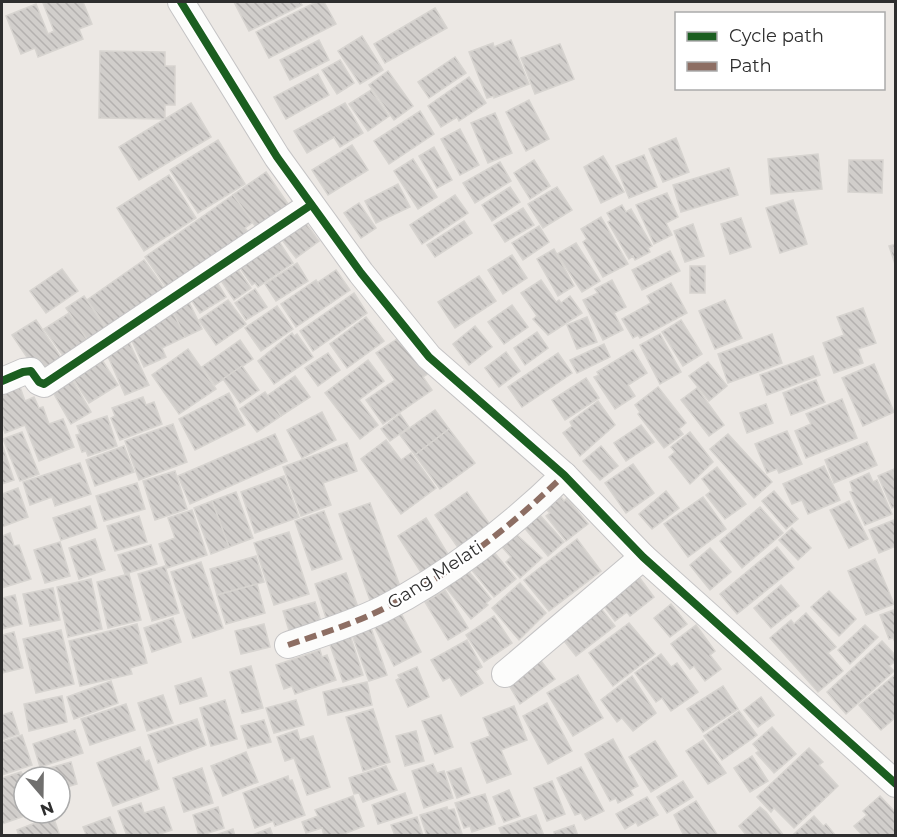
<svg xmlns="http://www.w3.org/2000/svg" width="897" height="837" font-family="Montserrat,sans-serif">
<defs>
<pattern id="building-back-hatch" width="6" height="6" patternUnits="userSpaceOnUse" patternTransform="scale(1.5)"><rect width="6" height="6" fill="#d1cecb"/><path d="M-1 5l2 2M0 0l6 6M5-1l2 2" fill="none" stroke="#b4b1af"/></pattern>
</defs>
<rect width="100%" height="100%" fill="#ece8e4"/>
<g fill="url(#building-back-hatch)" stroke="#d7d4d0" stroke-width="1.5">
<path d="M 47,2 L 83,2 L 92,24 L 79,29 L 83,39 L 38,57 L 35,48 L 21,54 L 6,16 L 36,4 L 48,34 L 54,31 L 43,3 Z"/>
<path d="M 234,2 L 300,2 L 302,5 L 249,31 Z"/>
<path d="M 316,2 L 324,2 L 336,24 L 269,58 L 256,32 Z"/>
<path d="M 435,8 L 447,28 L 385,63 L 374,44 Z"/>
<path d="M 362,36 L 383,70 L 360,84 L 338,51 Z"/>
<path d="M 319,40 L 329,60 L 290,80 L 280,60 Z"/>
<path d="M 511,40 L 529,84 L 494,98 L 494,96 L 487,98 L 469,52 L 493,43 L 494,47 Z"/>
<path d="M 560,44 L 574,79 L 535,94 L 521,58 Z"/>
<path d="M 100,51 L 165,52 L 165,66 L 175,66 L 175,105 L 165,105 L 165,119 L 99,118 Z"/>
<path d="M 455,57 L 466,73 L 429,98 L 418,82 Z"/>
<path d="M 340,60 L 354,83 L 337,94 L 322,70 Z"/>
<path d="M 388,71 L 413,106 L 394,120 L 369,85 Z"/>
<path d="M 318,74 L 329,95 L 286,119 L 274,97 Z"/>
<path d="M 469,77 L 486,103 L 459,121 L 457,117 L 441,127 L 428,106 Z"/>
<path d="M 371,90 L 389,116 L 368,131 L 349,104 Z"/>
<path d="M 529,100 L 549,139 L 526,151 L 506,112 Z"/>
<path d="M 191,103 L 211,137 L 139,180 L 119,147 Z"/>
<path d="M 345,103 L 363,133 L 340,147 L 334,137 L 307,153 L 294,131 Z"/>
<path d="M 420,111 L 434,134 L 389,164 L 374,141 Z"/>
<path d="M 495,113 L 512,153 L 488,163 L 471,123 Z"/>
<path d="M 460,129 L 479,165 L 460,175 L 441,139 Z"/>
<path d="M 676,138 L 689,172 L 663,182 L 649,149 Z"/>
<path d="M 218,140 L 245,184 L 198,213 L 170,170 Z"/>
<path d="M 352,145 L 368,170 L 328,195 L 312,170 Z"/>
<path d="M 434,147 L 452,180 L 437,188 L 419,156 Z"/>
<path d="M 818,154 L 822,189 L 771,194 L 768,159 Z"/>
<path d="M 644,155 L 657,187 L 629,198 L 616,166 Z"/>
<path d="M 603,156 L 624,192 L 601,203 L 584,167 Z"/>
<path d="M 413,159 L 437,197 L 418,209 L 394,171 Z"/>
<path d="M 534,160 L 550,186 L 530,199 L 514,173 Z"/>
<path d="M 849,160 L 883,160 L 882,193 L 848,192 Z"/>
<path d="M 500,162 L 511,181 L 475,203 L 463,183 Z"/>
<path d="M 729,168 L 738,195 L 681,212 L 673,185 Z"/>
<path d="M 266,172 L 295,214 L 263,237 L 233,195 Z"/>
<path d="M 169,175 L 196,218 L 144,251 L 117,208 Z"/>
<path d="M 398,184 L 410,207 L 376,223 L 365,201 Z"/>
<path d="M 510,187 L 520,202 L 492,221 L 482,205 Z"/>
<path d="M 557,187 L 572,210 L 543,228 L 528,204 Z"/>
<path d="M 667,193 L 678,217 L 666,223 L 672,235 L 654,244 L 636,205 Z"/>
<path d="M 233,195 L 253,222 L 245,228 L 254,241 L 173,297 L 145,257 Z"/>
<path d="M 455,195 L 468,213 L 422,244 L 410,225 Z"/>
<path d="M 793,200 L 807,244 L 780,253 L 766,208 Z"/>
<path d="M 359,203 L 376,228 L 361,238 L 344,213 Z"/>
<path d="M 622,205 L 626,212 L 631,209 L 652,246 L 648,248 L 650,252 L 635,260 L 633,256 L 629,259 L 608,222 L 611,220 L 607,213 Z"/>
<path d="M 523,208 L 534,225 L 505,242 L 494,225 Z"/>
<path d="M 601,217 L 628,264 L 603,277 L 583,242 L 587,239 L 581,229 Z"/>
<path d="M 302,218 L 319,241 L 296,258 L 279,236 Z"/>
<path d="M 741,218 L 751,247 L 730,254 L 721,224 Z"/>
<path d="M 464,221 L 472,233 L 435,257 L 427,245 Z"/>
<path d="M 693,224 L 704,256 L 685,262 L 674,231 Z"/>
<path d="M 539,226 L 549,242 L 523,260 L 512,243 Z"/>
<path d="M 276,237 L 293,263 L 258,287 L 255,283 L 252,285 L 238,265 Z"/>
<path d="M 576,243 L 600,281 L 582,292 L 557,254 Z"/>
<path d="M 896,244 L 896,267 L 889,246 Z"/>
<path d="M 554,249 L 574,286 L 558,296 L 537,259 Z"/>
<path d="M 670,251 L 680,271 L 642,290 L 632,270 Z"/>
<path d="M 512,255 L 527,278 L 503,294 L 488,270 Z"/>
<path d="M 144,260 L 170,296 L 113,336 L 87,300 Z"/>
<path d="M 297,263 L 308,281 L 276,301 L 265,284 Z"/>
<path d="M 235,265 L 251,288 L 234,300 L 218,276 Z"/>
<rect x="690" y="266" width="15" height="27"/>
<path d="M 62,269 L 78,291 L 46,313 L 30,291 Z"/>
<path d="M 336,270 L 350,290 L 331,303 L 317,283 Z"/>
<path d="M 479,276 L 496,301 L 455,328 L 438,302 Z"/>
<path d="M 215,279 L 226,297 L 200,313 L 188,295 Z"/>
<path d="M 316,280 L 331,303 L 296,327 L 281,304 Z"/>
<path d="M 541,280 L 556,302 L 559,300 L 561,303 L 570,296 L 582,313 L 548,335 L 533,319 L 537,316 L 521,293 Z"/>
<path d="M 612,280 L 626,307 L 614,313 L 623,330 L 603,340 L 583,300 L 598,293 L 595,289 Z"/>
<path d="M 671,283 L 687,313 L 640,338 L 638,335 L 633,338 L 622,319 L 651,303 L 647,296 Z"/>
<path d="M 255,289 L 267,307 L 246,320 L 235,303 Z"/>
<path d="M 354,293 L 367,313 L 313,351 L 300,331 Z"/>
<path d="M 84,296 L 111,336 L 93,348 L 66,308 Z"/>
<path d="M 186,296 L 202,329 L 185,337 L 169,304 Z"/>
<path d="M 228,300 L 246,324 L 216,345 L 199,320 Z"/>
<path d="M 725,300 L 742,338 L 715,349 L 699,311 Z"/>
<path d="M 512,305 L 528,327 L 504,344 L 488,322 Z"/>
<path d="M 277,306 L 293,329 L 261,351 L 245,328 Z"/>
<path d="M 863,308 L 876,343 L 858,349 L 863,363 L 834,373 L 823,343 L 844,335 L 837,317 Z"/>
<path d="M 172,310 L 185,337 L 162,348 L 166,357 L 144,367 L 127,330 Z"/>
<path d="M 69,313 L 93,348 L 69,364 L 44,329 Z"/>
<path d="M 366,317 L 384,341 L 347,368 L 330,344 Z"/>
<path d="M 587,317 L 597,342 L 577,349 L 567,325 Z"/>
<path d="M 36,320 L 66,365 L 43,381 L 12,335 Z"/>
<path d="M 681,320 L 702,354 L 683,366 L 662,332 Z"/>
<path d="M 475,326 L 492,347 L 469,365 L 453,344 Z"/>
<path d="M 537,332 L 548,348 L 525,365 L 514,348 Z"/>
<path d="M 292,333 L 294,336 L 297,334 L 313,357 L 274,384 L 258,361 Z"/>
<path d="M 660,334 L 681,372 L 660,384 L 640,345 Z"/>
<path d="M 772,334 L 782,363 L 728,383 L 718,354 Z"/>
<path d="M 403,335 L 429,373 L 423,377 L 432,390 L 383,424 L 366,400 L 395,380 L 376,353 Z"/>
<path d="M 240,340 L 253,359 L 215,385 L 202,367 Z"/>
<path d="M 129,342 L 149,385 L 125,395 L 106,352 Z"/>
<path d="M 604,344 L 610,357 L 577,373 L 570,360 Z"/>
<path d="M 188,349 L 216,389 L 179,414 L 152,375 Z"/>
<path d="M 633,350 L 647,373 L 628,385 L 635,396 L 615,409 L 594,377 L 599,375 L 597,372 Z"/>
<path d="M 97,352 L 118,385 L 89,403 L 68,371 Z"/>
<path d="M 506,352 L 520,371 L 499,387 L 485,368 Z"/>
<path d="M 328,353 L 340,370 L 318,386 L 305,368 Z"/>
<path d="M 558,353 L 572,373 L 522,407 L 508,387 Z"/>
<path d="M 813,356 L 820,375 L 767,395 L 760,375 Z"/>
<path d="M 368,360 L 384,381 L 359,400 L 378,425 L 360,439 L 325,393 Z"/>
<path d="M 708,362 L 727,386 L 709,401 L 689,376 Z"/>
<path d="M 874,364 L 894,412 L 863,426 L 842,378 Z"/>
<path d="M 242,366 L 259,390 L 240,403 L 223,379 Z"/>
<path d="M 70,376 L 91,412 L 71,424 L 50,387 Z"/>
<path d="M 295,376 L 310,397 L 281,416 L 267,396 Z"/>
<path d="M 586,378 L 599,398 L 565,420 L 552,400 Z"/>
<path d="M 816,380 L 825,402 L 791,415 L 783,393 Z"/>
<path d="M 20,387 L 25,401 L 34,397 L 39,408 L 43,407 L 49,424 L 63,419 L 74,447 L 39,461 L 25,425 L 5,433 L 2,424 L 2,394 Z"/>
<path d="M 658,387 L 686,423 L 679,429 L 683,434 L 664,448 L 638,414 L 640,412 L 635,405 Z"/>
<path d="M 697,388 L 724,425 L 709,436 L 681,400 Z"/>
<path d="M 265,392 L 281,416 L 257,432 L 240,409 Z"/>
<path d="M 229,393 L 245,425 L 195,450 L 179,419 Z"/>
<path d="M 143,397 L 146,405 L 154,402 L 162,424 L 120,440 L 111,418 L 115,416 L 112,408 Z"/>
<path d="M 842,399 L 857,438 L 806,458 L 795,431 L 811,424 L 806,414 Z"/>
<path d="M 598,401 L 615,425 L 580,456 L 563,433 L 572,426 L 570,422 Z"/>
<path d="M 766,404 L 773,423 L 747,433 L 740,413 Z"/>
<path d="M 435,410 L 449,429 L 415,455 L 400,435 Z"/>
<path d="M 322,412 L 336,440 L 302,458 L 287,430 Z"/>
<path d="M 400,414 L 409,427 L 390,441 L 381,429 Z"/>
<path d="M 107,416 L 117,446 L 88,456 L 86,451 L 82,452 L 76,435 L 80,434 L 77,426 Z"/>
<path d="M 173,424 L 187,462 L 139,480 L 125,441 Z"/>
<path d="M 641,425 L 654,442 L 626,461 L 614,443 Z"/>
<path d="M 449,429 L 475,463 L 440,489 L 415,455 Z"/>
<path d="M 787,431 L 802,464 L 779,473 L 777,469 L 767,473 L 755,444 Z"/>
<path d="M 22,432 L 39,474 L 20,481 L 3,439 Z"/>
<path d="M 690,432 L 713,462 L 690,484 L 669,457 L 675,452 L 671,447 Z"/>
<path d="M 275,434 L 287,461 L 190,504 L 178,476 Z"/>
<path d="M 728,434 L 772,482 L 754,498 L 710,449 Z"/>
<path d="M 386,440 L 401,460 L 411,453 L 436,488 L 401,514 L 361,459 Z"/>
<path d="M 867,442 L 877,465 L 834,483 L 825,460 Z"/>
<path d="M 347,443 L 357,471 L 323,483 L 331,505 L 301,516 L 283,467 Z"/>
<path d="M 2,444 L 14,480 L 2,484 Z"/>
<path d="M 124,446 L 134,472 L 95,486 L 86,460 Z"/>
<path d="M 601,446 L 618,466 L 600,480 L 583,461 Z"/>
<path d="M 80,463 L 91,494 L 55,506 L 52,497 L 30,505 L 23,482 Z"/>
<path d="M 633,464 L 654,493 L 626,513 L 605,483 Z"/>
<path d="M 824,466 L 840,500 L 808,514 L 802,500 L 792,504 L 783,484 Z"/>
<path d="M 717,467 L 746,504 L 725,519 L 706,495 L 711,491 L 702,479 Z"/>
<path d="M 894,469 L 896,506 L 892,508 L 878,476 Z"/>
<path d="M 175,471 L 187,509 L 155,520 L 143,481 Z"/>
<path d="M 869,473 L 873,482 L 877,480 L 892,514 L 865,525 L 850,492 L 853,491 L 850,482 Z"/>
<path d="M 284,476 L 299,517 L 255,533 L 241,492 Z"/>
<path d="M 137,483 L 145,509 L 104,521 L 96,496 Z"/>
<path d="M 18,488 L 28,517 L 2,527 L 2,494 Z"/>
<path d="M 666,491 L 679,508 L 652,529 L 639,514 Z"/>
<path d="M 774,491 L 798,519 L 786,529 L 762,501 Z"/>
<path d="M 236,492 L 253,538 L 229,547 L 212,501 Z"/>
<path d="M 467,492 L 491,526 L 459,549 L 435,515 Z"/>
<path d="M 561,497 L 564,501 L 567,498 L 588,524 L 566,541 L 546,516 L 550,513 L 546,509 Z"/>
<path d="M 703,497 L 726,529 L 688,557 L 664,524 Z"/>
<path d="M 212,501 L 229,547 L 211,554 L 194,508 Z"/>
<path d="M 849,501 L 868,539 L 849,548 L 830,510 Z"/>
<path d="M 370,503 L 402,592 L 371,603 L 339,514 Z"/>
<path d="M 90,506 L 97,528 L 61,540 L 53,518 Z"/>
<path d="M 760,507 L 783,533 L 742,568 L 720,541 Z"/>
<path d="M 192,510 L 207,555 L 167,568 L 159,544 L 175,538 L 168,518 Z"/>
<path d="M 324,511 L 342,559 L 312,570 L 295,521 Z"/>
<path d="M 538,513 L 564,542 L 548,556 L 523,526 Z"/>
<path d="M 139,516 L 147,542 L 115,551 L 107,526 Z"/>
<path d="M 426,518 L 449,556 L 422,574 L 398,536 Z"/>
<path d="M 896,519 L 896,546 L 879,553 L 869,530 Z"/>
<path d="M 792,528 L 811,548 L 798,560 L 779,540 Z"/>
<path d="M 289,532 L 309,594 L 274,605 L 254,543 Z"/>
<path d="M 10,533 L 14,546 L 19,545 L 31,579 L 2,588 L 2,536 Z"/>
<path d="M 516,534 L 542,558 L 520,578 L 506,562 L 511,557 L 502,547 Z"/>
<path d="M 95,539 L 105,570 L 79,579 L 69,548 Z"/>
<path d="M 577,539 L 601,571 L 549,611 L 524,580 Z"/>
<path d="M 60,542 L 70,576 L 45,583 L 34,550 Z"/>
<path d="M 151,545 L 157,564 L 125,574 L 118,555 Z"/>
<path d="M 777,547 L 794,568 L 737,614 L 720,594 Z"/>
<path d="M 710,548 L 731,572 L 710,590 L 690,565 Z"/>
<path d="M 493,551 L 516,579 L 494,597 L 471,569 Z"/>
<path d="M 256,556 L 264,582 L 217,595 L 210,569 Z"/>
<path d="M 875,559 L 894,604 L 866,615 L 848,571 Z"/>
<path d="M 201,562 L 223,628 L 193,638 L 171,572 Z"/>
<path d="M 165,566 L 179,613 L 152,621 L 138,574 Z"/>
<path d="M 466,568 L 491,599 L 486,603 L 488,605 L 471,619 L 440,580 Z"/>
<path d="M 633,569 L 654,597 L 630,616 L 627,612 L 615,621 L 600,601 Z"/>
<path d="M 346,573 L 360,613 L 328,624 L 315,584 Z"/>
<path d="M 129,574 L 141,620 L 108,628 L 97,582 Z"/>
<path d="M 91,579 L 102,629 L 68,637 L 57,587 Z"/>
<path d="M 520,583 L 546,613 L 519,640 L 492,608 Z"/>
<path d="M 257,584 L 265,613 L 226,624 L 217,595 Z"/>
<path d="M 781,585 L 799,606 L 771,628 L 754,608 Z"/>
<path d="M 53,588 L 60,620 L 30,626 L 23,594 Z"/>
<path d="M 445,590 L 468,628 L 448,640 L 425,602 Z"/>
<path d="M 829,591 L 856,619 L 839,636 L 811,607 Z"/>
<path d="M 15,595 L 22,624 L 2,629 L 2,598 Z"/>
<path d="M 595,601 L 615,626 L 576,656 L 557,632 Z"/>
<path d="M 315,602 L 323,628 L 291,637 L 283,611 Z"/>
<path d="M 671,604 L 687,624 L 670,637 L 654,618 Z"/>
<path d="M 896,609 L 896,644 L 893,638 L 889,639 L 880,615 Z"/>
<path d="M 401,613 L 421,652 L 394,666 L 374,626 Z"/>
<path d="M 806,613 L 836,647 L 828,653 L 843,671 L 818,692 L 770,638 L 791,620 L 794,624 Z"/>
<path d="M 494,616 L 512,643 L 484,662 L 466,635 Z"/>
<path d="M 173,618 L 181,642 L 152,652 L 144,628 Z"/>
<path d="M 629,623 L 655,654 L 613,686 L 589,653 Z"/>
<path d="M 137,624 L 147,663 L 130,668 L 132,674 L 80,686 L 69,641 Z"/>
<path d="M 264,624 L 270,647 L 241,654 L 235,631 Z"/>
<path d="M 696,625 L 715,651 L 710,655 L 721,669 L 705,681 L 694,666 L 690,669 L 671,644 Z"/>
<path d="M 865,625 L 878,637 L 850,664 L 838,650 Z"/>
<path d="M 371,628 L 387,675 L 369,681 L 352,635 Z"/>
<path d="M 61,630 L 74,684 L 36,693 L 23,639 Z"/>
<path d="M 14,632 L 23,668 L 2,673 L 2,635 Z"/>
<path d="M 350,635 L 363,675 L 343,682 L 329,642 Z"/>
<path d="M 467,640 L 482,667 L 475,671 L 483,683 L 461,696 L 450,677 L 443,681 L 431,660 Z"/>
<path d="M 882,641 L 896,656 L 896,661 L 889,666 L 894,671 L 846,714 L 827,692 Z"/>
<path d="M 320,650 L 322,657 L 327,655 L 336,680 L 295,694 L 292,686 L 284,689 L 276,665 Z"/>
<path d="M 661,654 L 671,667 L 677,663 L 698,692 L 671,711 L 662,698 L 656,702 L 635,673 Z"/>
<path d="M 538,657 L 555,679 L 520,704 L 506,680 Z"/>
<path d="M 251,666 L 263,708 L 242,713 L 230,672 Z"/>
<path d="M 417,667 L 429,697 L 408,707 L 396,680 L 400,678 L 398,675 Z"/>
<path d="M 896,674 L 896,717 L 881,730 L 859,705 Z"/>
<path d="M 578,675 L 603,718 L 573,736 L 547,693 Z"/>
<path d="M 632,676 L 656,713 L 633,731 L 622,718 L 617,722 L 601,700 Z"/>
<path d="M 201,678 L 207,696 L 180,704 L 175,686 Z"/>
<path d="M 111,681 L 118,703 L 74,719 L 67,697 Z"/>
<path d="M 367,682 L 372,705 L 328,715 L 323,692 Z"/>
<path d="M 723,686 L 738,709 L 703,732 L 687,709 Z"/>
<path d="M 163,695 L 173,723 L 147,731 L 138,703 Z"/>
<path d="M 62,696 L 67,722 L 29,731 L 24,704 Z"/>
<path d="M 761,697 L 774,715 L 758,727 L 744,710 Z"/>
<path d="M 225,700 L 237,739 L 211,746 L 200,708 Z"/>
<path d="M 296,700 L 304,725 L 274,733 L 266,708 Z"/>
<path d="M 547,703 L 572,751 L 548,764 L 523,716 Z"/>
<path d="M 126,704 L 135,730 L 90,745 L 81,719 Z"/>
<path d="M 514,706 L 527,740 L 501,750 L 511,774 L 487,783 L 471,743 L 490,736 L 483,718 Z"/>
<path d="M 373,709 L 390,762 L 363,771 L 346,717 Z"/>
<path d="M 739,711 L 757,735 L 722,760 L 704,736 Z"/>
<path d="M 12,712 L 19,734 L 2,740 L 2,715 Z"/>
<path d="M 441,715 L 453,747 L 435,754 L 422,721 Z"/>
<path d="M 197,719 L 206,745 L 158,763 L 148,735 Z"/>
<path d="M 264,720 L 271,742 L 248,748 L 241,726 Z"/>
<path d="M 772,727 L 796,754 L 774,773 L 756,753 L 759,751 L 753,744 Z"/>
<path d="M 75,730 L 83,753 L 40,767 L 33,744 Z"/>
<path d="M 297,730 L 300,740 L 313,736 L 330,787 L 307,795 L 294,758 L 285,761 L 277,737 Z"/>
<path d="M 416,731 L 424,761 L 405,766 L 396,736 Z"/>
<path d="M 22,735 L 32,765 L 2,775 L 2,742 Z"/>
<path d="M 613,739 L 638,786 L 630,790 L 633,795 L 618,803 L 616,798 L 610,801 L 585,754 Z"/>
<path d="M 703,740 L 726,773 L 708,784 L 686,751 Z"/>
<path d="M 655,741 L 677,776 L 651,792 L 629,757 Z"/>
<path d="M 140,747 L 145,762 L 149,760 L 159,789 L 113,806 L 97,763 Z"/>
<path d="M 809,748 L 823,762 L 819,765 L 838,786 L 794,828 L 774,808 L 771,812 L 757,797 Z"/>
<path d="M 246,752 L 258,782 L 223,796 L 211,766 Z"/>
<path d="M 752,756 L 768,781 L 750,792 L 734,768 Z"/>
<path d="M 71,762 L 77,784 L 60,789 L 60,777 L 44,777 L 42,770 Z"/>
<path d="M 433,764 L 437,773 L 444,771 L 453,798 L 424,808 L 412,771 Z"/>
<path d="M 386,766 L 397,790 L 363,802 L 359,793 L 354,794 L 349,778 Z"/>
<path d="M 581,767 L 604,811 L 585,820 L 581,813 L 575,815 L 557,778 Z"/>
<path d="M 202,768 L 213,803 L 184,812 L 173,778 Z"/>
<path d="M 461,768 L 470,793 L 457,798 L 447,772 Z"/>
<path d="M 21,772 L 24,777 L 24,813 L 33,813 L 2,824 L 2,778 Z"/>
<path d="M 288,776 L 289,781 L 292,780 L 305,815 L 275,826 L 273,821 L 255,828 L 243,793 Z"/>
<path d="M 552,781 L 565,814 L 547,821 L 534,788 Z"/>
<path d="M 683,781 L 693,797 L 667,813 L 657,797 Z"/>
<path d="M 509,790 L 520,816 L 504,822 L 493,797 Z"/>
<path d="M 405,793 L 412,813 L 378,824 L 372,805 Z"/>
<path d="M 485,794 L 495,824 L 472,832 L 470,826 L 464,828 L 455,803 Z"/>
<path d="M 353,796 L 364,826 L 339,836 L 324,836 L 322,828 L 306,833 L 302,822 L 318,816 L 315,810 Z"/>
<path d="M 880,796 L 896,813 L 896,836 L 863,836 L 854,826 L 867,815 L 863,811 Z"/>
<path d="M 647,797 L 658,815 L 638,826 L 636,822 L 625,829 L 616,814 Z"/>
<path d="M 696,801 L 718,836 L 684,836 L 674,815 Z"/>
<path d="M 141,803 L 144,813 L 164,807 L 172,830 L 154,836 L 127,836 L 118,811 Z"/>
<path d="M 218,807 L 224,828 L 199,836 L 193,815 Z"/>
<path d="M 447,807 L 448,810 L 454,809 L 462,834 L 427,836 L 420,815 Z"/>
<path d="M 760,807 L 766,812 L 784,836 L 747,836 L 739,826 Z"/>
<path d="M 536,815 L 544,836 L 502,836 L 499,828 Z"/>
<path d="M 53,816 L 60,836 L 19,836 L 17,830 Z"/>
<path d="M 814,816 L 823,826 L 826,824 L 836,836 L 795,836 L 794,834 Z"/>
<path d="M 110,817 L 117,836 L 81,836 L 86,834 L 83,827 Z"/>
<path d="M 417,817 L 423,836 L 395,836 L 391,825 Z"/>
<path d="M 574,825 L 578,836 L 555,836 L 554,832 Z"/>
<path d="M 270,828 L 273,836 L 250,836 Z"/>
<path d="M 233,829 L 235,836 L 213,836 Z"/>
</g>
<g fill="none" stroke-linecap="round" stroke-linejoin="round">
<defs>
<g id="minor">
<path d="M 181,2 L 277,157 L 361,273 L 429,357 L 564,475 L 643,557 L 896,784"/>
<path d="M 2,381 L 23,372 L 31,371 L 39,382 L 44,384 L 311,205"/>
<path d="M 288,645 C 320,634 353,624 383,609 C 448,576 512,526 564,475"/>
<path d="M 505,674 L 643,557"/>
</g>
</defs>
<use href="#minor" stroke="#c5c4c5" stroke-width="28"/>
<use href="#minor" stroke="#fcfcfb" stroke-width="26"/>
<path stroke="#8d6e63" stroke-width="6" stroke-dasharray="12 6" stroke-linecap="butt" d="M 288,645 C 320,634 353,624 383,609 C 448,576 512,526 564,475"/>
<defs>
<g id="cycleway">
<path d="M 181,2 L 277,157 L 361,273 L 429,357 L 564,475 L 643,557 L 896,784"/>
<path d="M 2,381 L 23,372 L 31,371 L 39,382 L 44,384 L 311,205"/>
</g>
</defs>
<use href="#cycleway" stroke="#fff" stroke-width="11"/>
<use href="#cycleway" stroke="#1b5e20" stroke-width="8"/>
</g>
<g text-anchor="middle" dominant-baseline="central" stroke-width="4.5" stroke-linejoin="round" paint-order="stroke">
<g font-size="18" fill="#2e2e2e" stroke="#fff">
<text transform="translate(435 575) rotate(-33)">Gang Melati</text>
</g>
</g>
<rect width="897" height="837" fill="none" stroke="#2e2e2e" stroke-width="6"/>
<rect x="675" y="12" width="210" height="78" fill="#ffffff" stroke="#ababab" stroke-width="1.5"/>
<rect x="687" y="32" width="30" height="9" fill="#1b5e20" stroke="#ababab" stroke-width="1.5"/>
<text x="729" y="42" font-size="18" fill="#2e2e2e">Cycle path</text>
<rect x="687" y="62" width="30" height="9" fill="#8d6e63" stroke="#ababab" stroke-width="1.5"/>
<text x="729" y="72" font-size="18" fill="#2e2e2e">Path</text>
<g transform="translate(42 795) rotate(160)"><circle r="28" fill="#ffffff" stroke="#ababab" stroke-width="1.5"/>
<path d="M0-4.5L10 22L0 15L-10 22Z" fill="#706f6e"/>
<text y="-9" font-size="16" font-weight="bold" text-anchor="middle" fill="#2e2e2e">N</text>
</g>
</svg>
